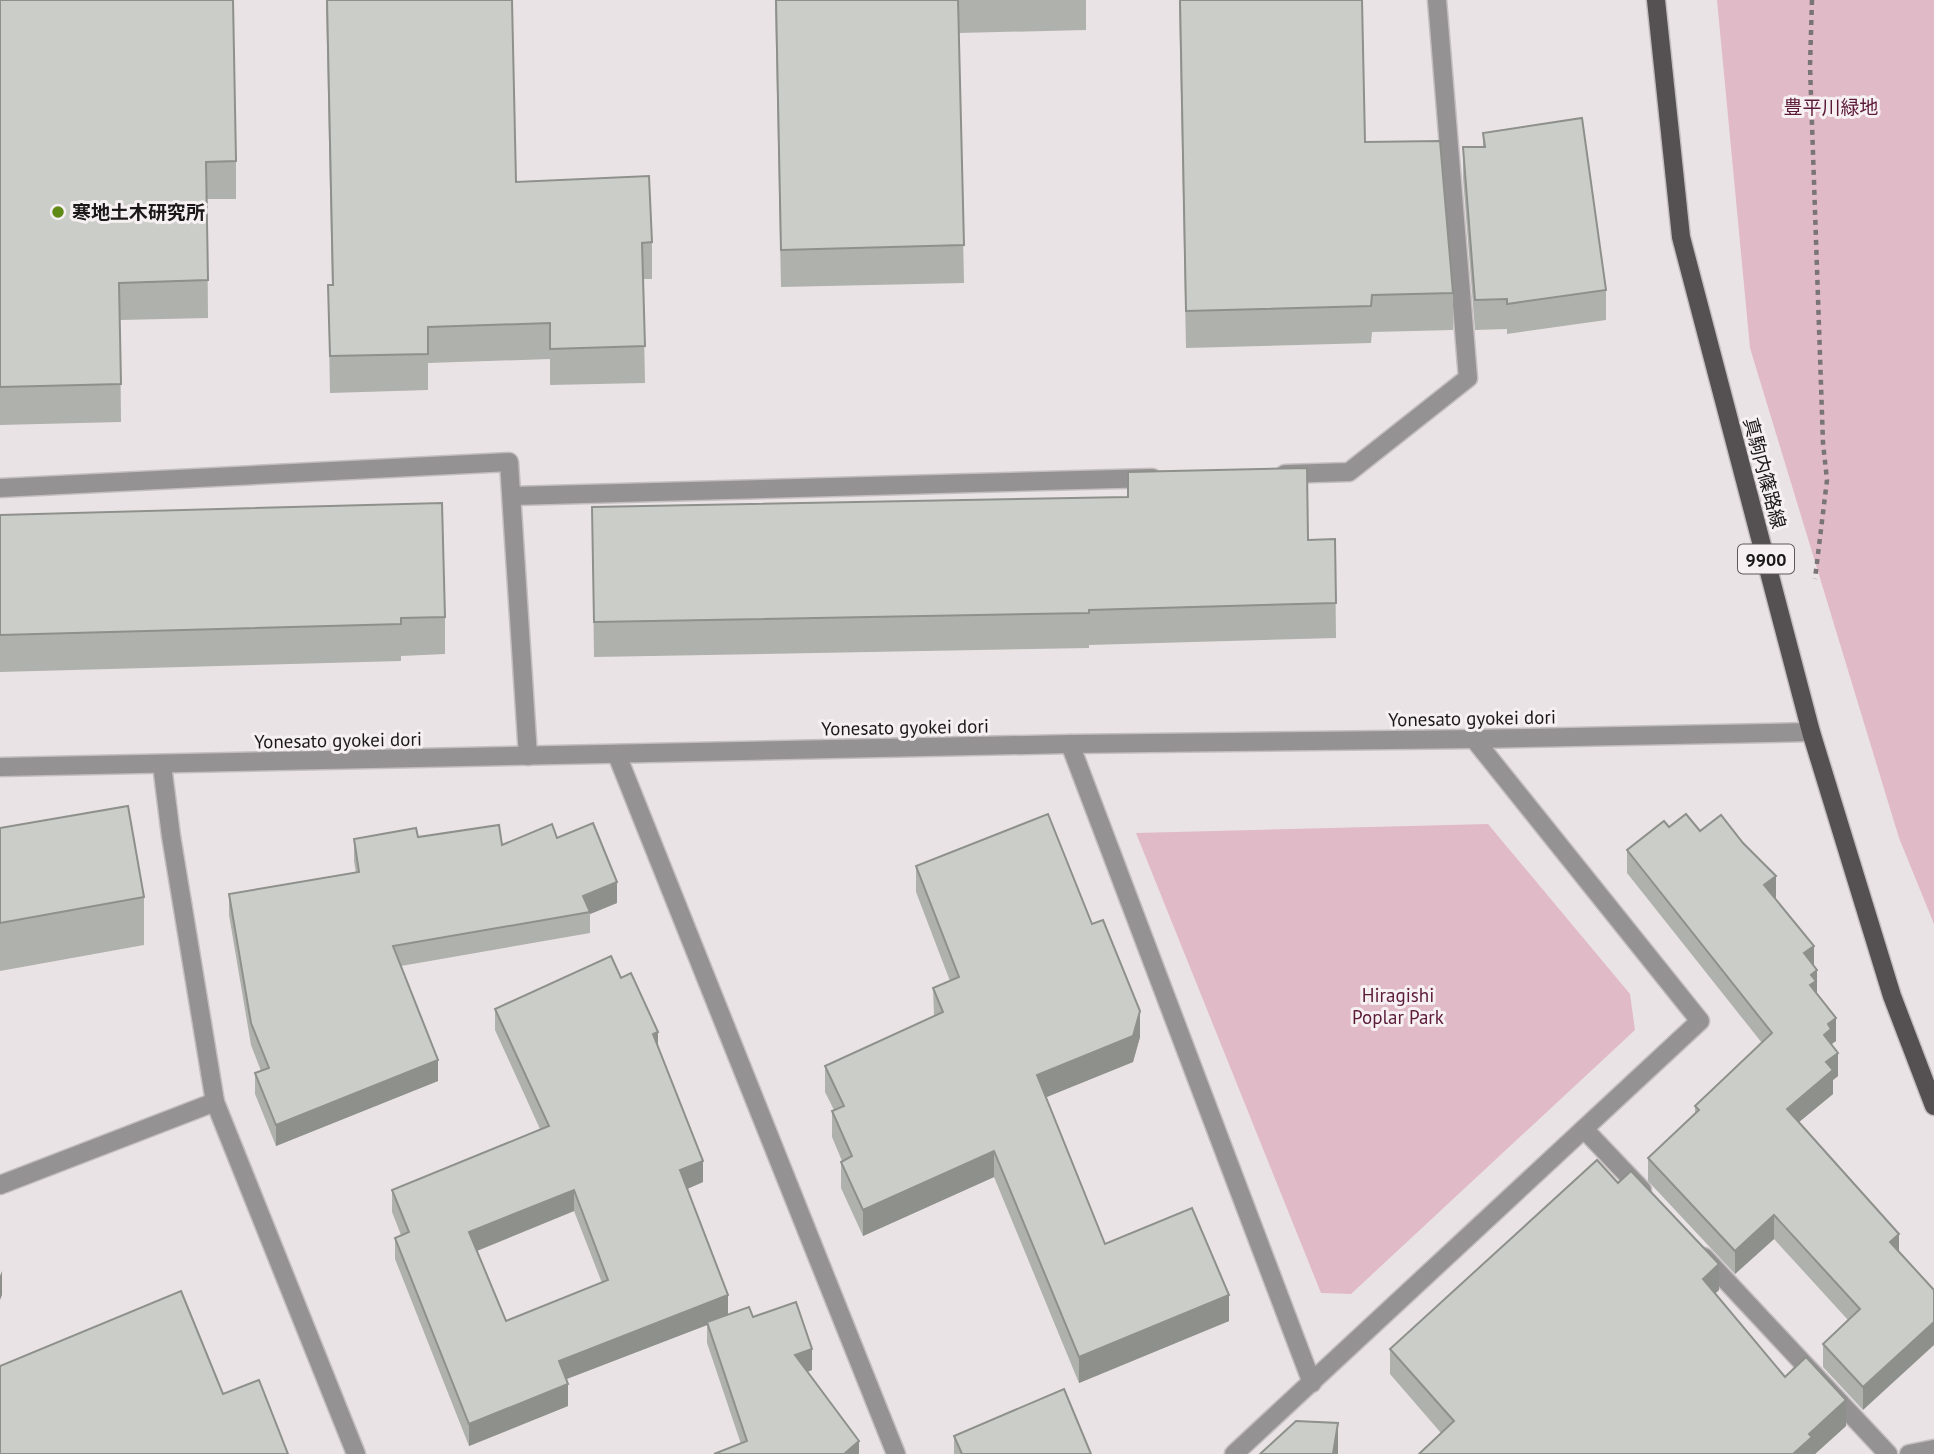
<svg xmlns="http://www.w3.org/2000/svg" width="1934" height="1454" font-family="'PT Sans','Noto Sans JP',sans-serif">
<rect width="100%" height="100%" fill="#eae3e5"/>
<g fill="#e1bac7">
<path d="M 1717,0 L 1934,0 L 1934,924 L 1899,838 L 1750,348 Z"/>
<path d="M 1488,824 L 1630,994 L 1635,1030 L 1351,1294 L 1321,1293 L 1136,833 Z"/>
</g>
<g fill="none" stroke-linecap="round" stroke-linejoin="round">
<defs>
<g id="minor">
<path d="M 1285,474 L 1349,472 L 1468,378 L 1437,0"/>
<path d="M 0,488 L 509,462 L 528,756"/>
<path d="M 512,496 L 1152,478"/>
<path d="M 1070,744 L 1312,1383"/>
<path d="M 617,755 L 896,1454"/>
<path d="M 162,765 L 171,836 L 215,1102 L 356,1454"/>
<path d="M 0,767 L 1070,744 L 1474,739 L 1811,732"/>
<path d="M 1584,1129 L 1642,1190"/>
<path d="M 0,1185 L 215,1102"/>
<path d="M 1704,1257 L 1888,1454"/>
<path d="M 1234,1454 L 1700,1021 L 1474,739"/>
<path d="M 1909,1454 L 1934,1449"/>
</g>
<path id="major" d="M 1656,0 L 1681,237 L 1811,732 L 1892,996 L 1934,1106"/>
</defs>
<use href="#minor" stroke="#c5bec0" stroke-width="21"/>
<use href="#major" stroke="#c5bec0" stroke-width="21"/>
<path stroke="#797475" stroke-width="4.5" stroke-dasharray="5 5" stroke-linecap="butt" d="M 1812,0 L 1810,66 L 1823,443 L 1827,480 L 1815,579"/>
<use href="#minor" stroke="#959293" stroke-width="18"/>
<use href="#major" stroke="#555051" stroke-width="18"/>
</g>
<g fill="#afb1ac" fill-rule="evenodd">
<path d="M 0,0 L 236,161 L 236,199 L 207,199 L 208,318 L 120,320 L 121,422 L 0,425 Z"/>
<path d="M 326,0 L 512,0 L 516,182 L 652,242 L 652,279 L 643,279 L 645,383 L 550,385 L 550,359 L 428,363 L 428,390 L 330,393 L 328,285 L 332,285 Z"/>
<path d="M 775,0 L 1086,0 L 1086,30 L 959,33 L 964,283 L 781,287 Z"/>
<path d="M 1179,0 L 1362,0 L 1365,142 L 1453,293 L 1453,330 L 1372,332 L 1371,343 L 1186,348 Z"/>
<path d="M 1483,133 L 1606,290 L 1606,320 L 1507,334 L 1507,329 L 1475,330 L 1463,178 L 1463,147 L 1483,147 Z"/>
<path d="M 592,507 L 1308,540 L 1335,539 L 1336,638 L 1089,645 L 1089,648 L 594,657 Z"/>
<path d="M 0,515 L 445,617 L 445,654 L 401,656 L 401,661 L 0,672 Z"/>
<path d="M 1669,827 L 1700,831 L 1776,899 L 1814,966 L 1817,993 L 1836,1041 L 1831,1045 L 1838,1076 L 1833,1080 L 1833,1094 L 1799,1122 L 1899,1234 L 1863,1410 L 1823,1367 L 1823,1344 L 1848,1320 L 1774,1239 L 1735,1274 L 1648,1181 L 1648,1158 L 1695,1114 L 1695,1106 L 1762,1043 L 1627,873 L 1627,850 Z"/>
<path d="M 0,828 L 144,897 L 144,945 L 0,971 Z"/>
<path d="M 418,837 L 502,845 L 557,838 L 617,903 L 590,914 L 590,933 L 401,966 L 438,1081 L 276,1146 L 255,1094 L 255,1073 L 261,1071 L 251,1045 L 229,915 L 229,894 L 356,873 L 354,861 L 354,839 Z"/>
<path d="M 916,866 L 1092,924 L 1140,1037 L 1133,1062 L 1046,1097 L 1105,1244 L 1229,1321 L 1079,1383 L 994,1177 L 863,1236 L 841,1188 L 841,1162 L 842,1161 L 832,1137 L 832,1111 L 834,1110 L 825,1092 L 825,1066 L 934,1016 L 933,988 L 950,981 L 916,892 Z"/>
<path d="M 621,978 L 658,1045 L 703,1182 L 687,1189 L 728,1315 L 753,1317 L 812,1370 L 807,1372 L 859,1454 L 741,1444 L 707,1343 L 707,1325 L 566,1379 L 568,1406 L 469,1446 L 395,1259 L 395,1238 L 401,1235 L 392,1212 L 392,1190 L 540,1129 L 495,1030 L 495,1009 ZM 574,1211 L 602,1283 L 506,1321 L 477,1251 Z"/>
<path d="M 1618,1183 L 1719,1290 L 1715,1293 L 1785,1377 L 1846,1426 L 1815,1454 L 1419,1454 L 1441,1433 L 1390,1374 L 1390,1349 Z"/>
<path d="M 954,1436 L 1091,1454 L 954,1454 Z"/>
</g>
<g fill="#8e908c">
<path d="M 1776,876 L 1776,899 L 1764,908 L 1764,885 Z"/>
<path d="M 617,882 L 617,903 L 590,914 L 583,896 Z"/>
<path d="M 1814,946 L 1814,970 L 1804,953 Z"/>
<path d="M 1817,970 L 1817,993 L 1810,1009 L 1811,975 Z"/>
<path d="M 1140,1011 L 1140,1037 L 1133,1062 L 1037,1101 L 1037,1075 Z"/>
<path d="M 1836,1018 L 1836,1041 L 1831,1044 L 1824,1035 L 1828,1024 Z"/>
<path d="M 658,1032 L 658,1053 L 653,1034 Z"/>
<path d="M 1838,1053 L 1838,1076 L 1833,1080 L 1833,1094 L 1787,1132 L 1787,1109 L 1826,1062 Z"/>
<path d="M 438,1060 L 438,1081 L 276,1146 L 276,1125 Z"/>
<path d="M 994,1151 L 994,1177 L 863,1236 L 863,1210 Z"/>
<path d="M 703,1161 L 703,1182 L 680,1192 L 680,1170 Z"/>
<path d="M 574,1190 L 574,1211 L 469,1254 L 469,1232 Z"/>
<path d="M 1774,1215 L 1774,1239 L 1735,1274 L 1735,1251 Z"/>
<path d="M 1899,1234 L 1899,1257 L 1890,1242 Z"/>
<path d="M 1719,1264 L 1719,1290 L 1703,1305 L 1703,1279 Z"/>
<path d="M 2,1271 L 2,1295 L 0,1300 L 0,1276 Z"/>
<path d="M 728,1295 L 728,1317 L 559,1382 L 559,1361 Z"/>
<path d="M 1229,1295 L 1229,1321 L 1079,1383 L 1079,1357 Z"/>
<path d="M 1934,1322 L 1934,1345 L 1863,1410 L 1863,1387 Z"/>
<path d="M 812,1349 L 812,1370 L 795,1376 L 795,1355 Z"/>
<path d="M 568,1384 L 568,1406 L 469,1446 L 469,1424 Z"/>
<path d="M 1846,1400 L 1846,1426 L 1815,1454 L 1793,1454 L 1809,1434 Z"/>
<path d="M 1338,1423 L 1338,1454 L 1333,1454 Z"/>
<path d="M 859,1441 L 859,1454 L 844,1454 Z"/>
</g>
<g fill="#cbcec8" stroke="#8e908c" stroke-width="2" fill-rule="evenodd">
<path d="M 0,0 L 233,0 L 236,161 L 206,162 L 208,280 L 119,283 L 121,384 L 0,387 Z"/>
<path d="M 327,0 L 512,0 L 516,182 L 649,176 L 652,242 L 642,243 L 645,346 L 550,349 L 550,323 L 428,327 L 428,354 L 330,356 L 328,285 L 333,285 Z"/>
<path d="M 776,0 L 958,0 L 964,245 L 781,250 Z"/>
<path d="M 1180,0 L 1362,0 L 1365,142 L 1440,141 L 1453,293 L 1372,295 L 1371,306 L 1186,311 Z"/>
<path d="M 1582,118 L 1606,290 L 1507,304 L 1507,299 L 1475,300 L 1463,147 L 1485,147 L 1483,133 Z"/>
<path d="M 1307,468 L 1308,540 L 1335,539 L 1336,603 L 1089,610 L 1089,613 L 594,622 L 592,507 L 1128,497 L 1128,472 Z"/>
<path d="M 442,503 L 445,617 L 401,618 L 401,624 L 0,635 L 0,515 Z"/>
<path d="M 128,806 L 144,897 L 0,923 L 0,828 Z"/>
<path d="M 1048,814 L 1092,924 L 1103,920 L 1140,1011 L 1133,1036 L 1037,1075 L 1105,1244 L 1192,1208 L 1229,1295 L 1079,1357 L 994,1151 L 863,1210 L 841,1162 L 852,1156 L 832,1111 L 844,1106 L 825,1066 L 943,1012 L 933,988 L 959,977 L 916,866 Z"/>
<path d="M 1686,814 L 1700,831 L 1721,815 L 1743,843 L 1776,876 L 1764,885 L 1814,946 L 1804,953 L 1817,970 L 1811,975 L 1816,981 L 1810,985 L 1836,1018 L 1828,1024 L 1831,1029 L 1824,1035 L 1838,1053 L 1826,1062 L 1833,1070 L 1787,1109 L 1899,1234 L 1890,1242 L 1934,1290 L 1934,1322 L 1863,1387 L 1823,1344 L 1860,1309 L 1774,1215 L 1735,1251 L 1648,1158 L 1699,1110 L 1695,1106 L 1772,1033 L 1627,850 L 1664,821 L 1669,827 Z"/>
<path d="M 593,823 L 617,882 L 583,896 L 590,912 L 393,946 L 438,1060 L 276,1125 L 255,1073 L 269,1068 L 251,1023 L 229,894 L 359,872 L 354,839 L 416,828 L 418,837 L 499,825 L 502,845 L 552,824 L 557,838 Z"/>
<path d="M 611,956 L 621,978 L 631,973 L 658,1032 L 653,1034 L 703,1161 L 680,1170 L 728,1295 L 559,1361 L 568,1384 L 469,1424 L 395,1238 L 409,1232 L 392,1190 L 549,1126 L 495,1009 ZM 574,1190 L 608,1280 L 506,1321 L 469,1232 Z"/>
<path d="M 1597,1160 L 1618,1183 L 1631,1171 L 1719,1264 L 1703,1279 L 1785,1377 L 1806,1357 L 1846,1400 L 1809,1434 L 1812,1437 L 1793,1454 L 1419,1454 L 1454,1421 L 1390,1349 Z"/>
<path d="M 181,1291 L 223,1394 L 259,1380 L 288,1454 L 0,1454 L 0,1366 Z"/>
<path d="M 796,1302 L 812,1349 L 795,1355 L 859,1441 L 844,1454 L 714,1454 L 747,1441 L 707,1322 L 749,1307 L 753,1317 Z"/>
<path d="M 1064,1389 L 1091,1454 L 962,1454 L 954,1436 Z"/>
<path d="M 1296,1421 L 1338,1423 L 1333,1454 L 1260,1454 Z"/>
</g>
<circle fill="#608a18" stroke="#f7f0f2" stroke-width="2.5" cx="58" cy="212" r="7"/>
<g text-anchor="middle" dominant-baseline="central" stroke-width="6" stroke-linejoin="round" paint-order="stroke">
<rect fill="#f7f0f2" stroke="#5d595a" stroke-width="2" x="1738" y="544.5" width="56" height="29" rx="5"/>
<g font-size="18" font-weight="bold" fill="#1b1819">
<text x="1766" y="559">9900</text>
</g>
<g font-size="19" fill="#5b1a38" stroke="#f7f0f2">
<text x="1831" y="107">豊平川緑地</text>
<text x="1398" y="995">Hiragishi<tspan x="1398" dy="22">Poplar Park</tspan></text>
</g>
<g font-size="19" font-weight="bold" fill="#1b1819" stroke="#f7f0f2" text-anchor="start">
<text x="72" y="212">寒地土木研究所</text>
</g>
<g font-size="19" fill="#1b1819" stroke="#f7f0f2">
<text transform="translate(1765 473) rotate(75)">真駒内篠路線</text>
<text transform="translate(1472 718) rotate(-1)">Yonesato gyokei dori</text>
<text transform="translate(905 727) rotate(-1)">Yonesato gyokei dori</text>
<text transform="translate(338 740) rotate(-1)">Yonesato gyokei dori</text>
</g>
</g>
</svg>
